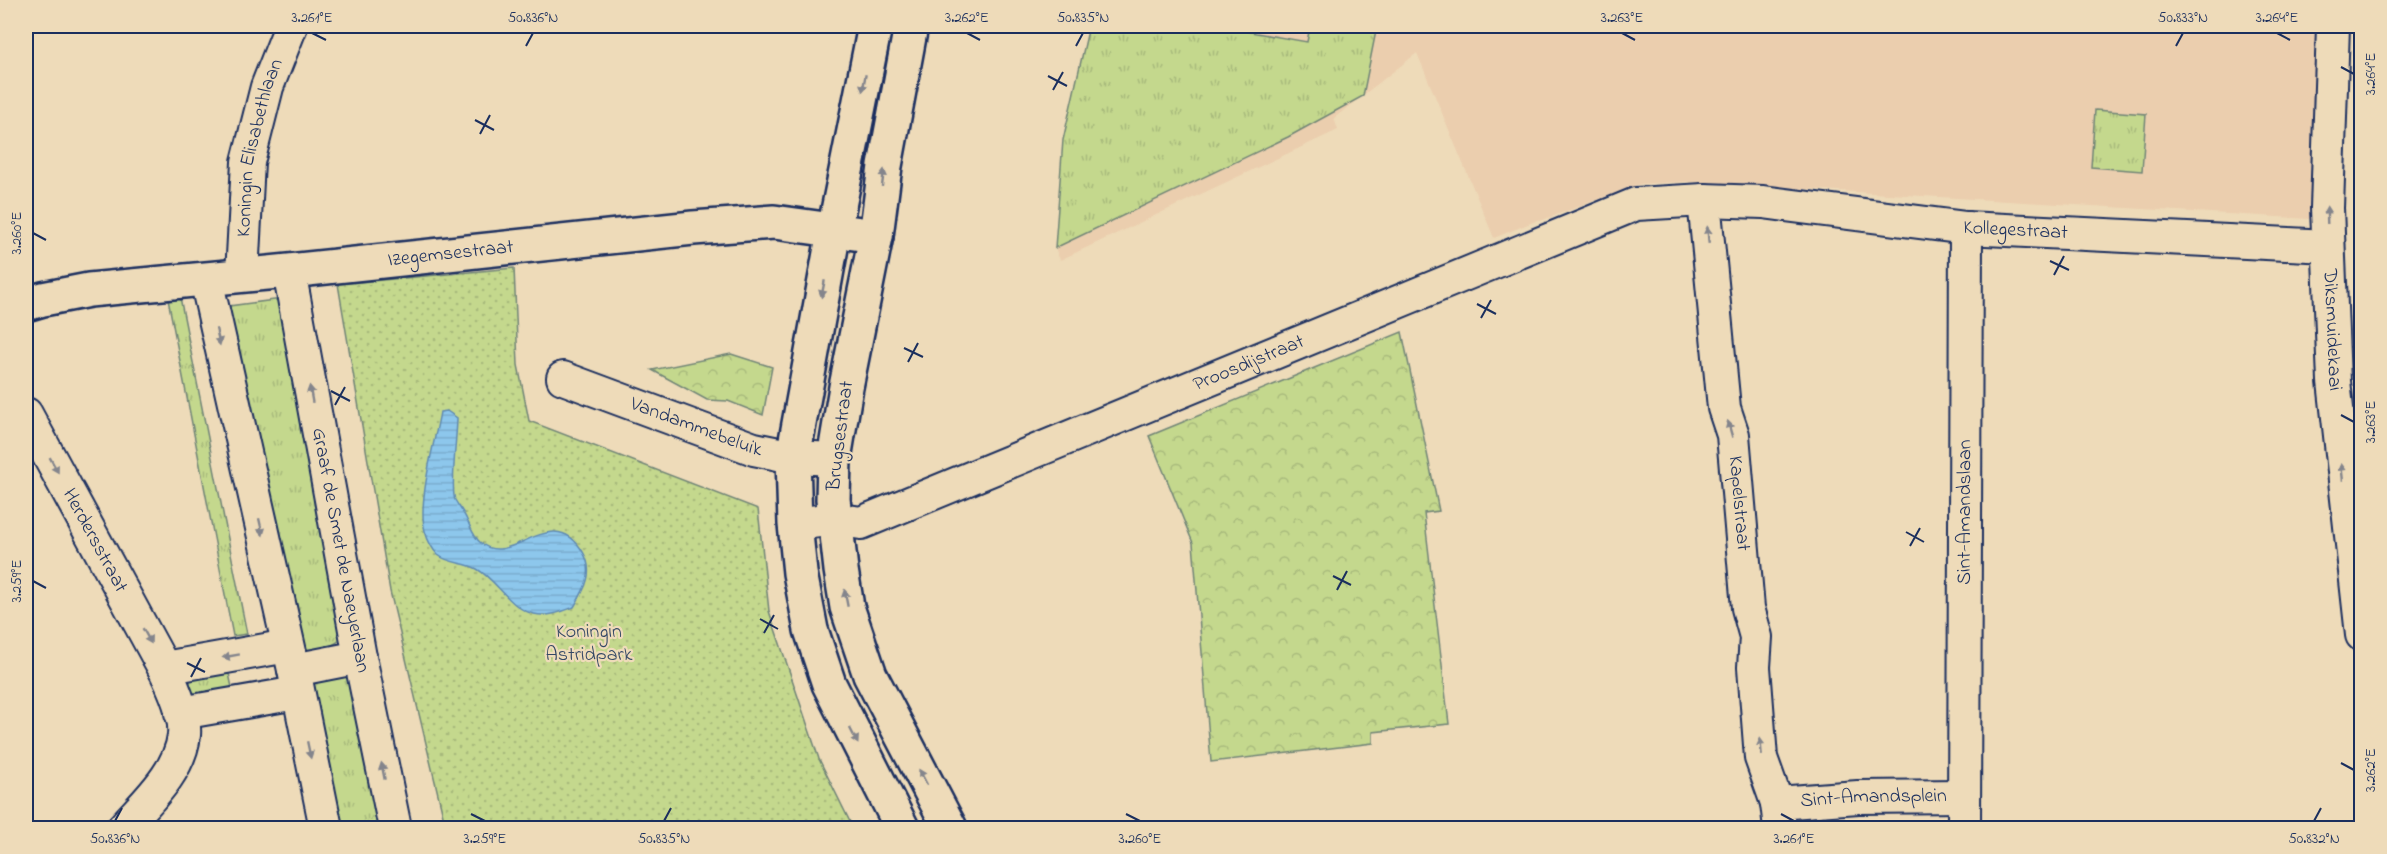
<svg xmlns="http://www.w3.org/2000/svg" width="2387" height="854" font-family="'Indie Flower',sans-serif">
<defs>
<pattern id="grass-tufts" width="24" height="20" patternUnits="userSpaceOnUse" patternTransform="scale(1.5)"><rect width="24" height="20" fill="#c4d88d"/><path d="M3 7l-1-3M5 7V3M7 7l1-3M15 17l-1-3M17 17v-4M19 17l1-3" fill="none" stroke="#a8ba7c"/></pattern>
<pattern id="forest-crowns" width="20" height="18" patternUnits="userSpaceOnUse" patternTransform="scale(1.5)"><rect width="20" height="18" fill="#c4d88d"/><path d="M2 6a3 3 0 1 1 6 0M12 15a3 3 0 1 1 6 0" fill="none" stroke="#a8ba7c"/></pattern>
<pattern id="park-dots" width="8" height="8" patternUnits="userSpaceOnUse" patternTransform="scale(1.5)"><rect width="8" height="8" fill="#c4d88d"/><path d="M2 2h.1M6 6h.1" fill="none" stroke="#a8ba7c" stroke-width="1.8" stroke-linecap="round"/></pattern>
<pattern id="water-rules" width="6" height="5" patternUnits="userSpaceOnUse" patternTransform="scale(1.5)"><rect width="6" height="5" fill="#8dc7ec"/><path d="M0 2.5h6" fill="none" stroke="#79abcd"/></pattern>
</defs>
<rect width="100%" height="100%" fill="#eedbb9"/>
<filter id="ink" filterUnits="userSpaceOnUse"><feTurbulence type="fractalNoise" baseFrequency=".0167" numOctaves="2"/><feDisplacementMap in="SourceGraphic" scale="12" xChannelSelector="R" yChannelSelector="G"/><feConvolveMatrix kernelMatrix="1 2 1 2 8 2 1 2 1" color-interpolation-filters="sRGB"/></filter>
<g filter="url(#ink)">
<path fill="#ebceae" d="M 1088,26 L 2318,26 L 2310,219 L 1686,182 L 1640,184 L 1540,221 L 1538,220 L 1494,238 L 1417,53 L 1334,118 L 1338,130 L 1060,260 L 1055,248 L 1063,140 Z"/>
<g fill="url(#grass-tufts)" stroke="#708476" stroke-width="1.5">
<path d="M 1089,26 L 1217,26 L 1307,42 L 1310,26 L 1377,26 L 1363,96 L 1288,137 L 1055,248 L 1063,140 Z"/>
<path d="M 2095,110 L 2146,114 L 2142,171 L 2091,167 Z"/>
<path d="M 179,292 L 247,634 L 233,636 L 167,294 Z"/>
<path d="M 282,299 L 345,635 C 335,647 319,651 304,649 L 295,638 L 229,306 Z"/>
<path d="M 228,669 L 233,692 L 198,698 L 190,693 L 190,680 L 195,676 Z"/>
<path d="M 340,676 L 354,679 L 388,828 L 334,828 L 312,684 L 318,680 Z"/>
</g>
<g fill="url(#forest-crowns)" stroke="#708476" stroke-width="1.5">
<path d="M 1402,332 L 1439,511 L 1424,513 L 1449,724 L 1373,732 L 1373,743 L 1211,762 L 1193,543 L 1149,436 Z"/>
<path d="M 731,354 L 772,367 L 763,415 L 728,401 L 707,400 L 652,370 Z"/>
</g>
<path fill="url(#park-dots)" stroke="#708476" stroke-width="1.5" d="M 514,268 L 518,365 L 529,421 L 758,509 L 769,611 L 819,759 L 853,828 L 446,828 L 390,591 L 338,284 Z"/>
<path fill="url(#water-rules)" stroke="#5f8ab3" stroke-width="1.5" d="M 447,411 L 457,418 C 457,434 450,489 455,500 C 459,507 464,513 467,520 C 471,528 474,538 481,543 C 511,569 552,500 583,552 C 595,572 585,589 574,607 C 561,612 549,617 534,614 C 510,609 498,581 477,569 C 465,562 449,564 438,555 C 432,549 427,538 425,531 C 417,503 435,442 440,412 Z"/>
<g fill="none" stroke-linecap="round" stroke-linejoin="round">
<defs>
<g id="minor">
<path id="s1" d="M 2333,26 L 2327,208 L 2334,381 L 2362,635"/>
<path id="s2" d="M 1704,200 L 1724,408 L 1733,435 L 1748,608 L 1756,637 L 1754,667 L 1761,758 L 1777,803"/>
<path id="s3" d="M 289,271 L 360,657 L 395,828"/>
<path id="s4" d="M 242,275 L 248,162 L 267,87 L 291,26"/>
<path d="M 206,279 L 294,670 L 326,828"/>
<path id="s5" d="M 563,378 L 754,449 L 793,457 L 834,459"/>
<path id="s6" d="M 26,414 L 164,668 C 173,686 186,715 184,735 C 180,772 146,802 123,828"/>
<path id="s7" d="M 795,524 L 835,519 L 861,523 L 1636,204 L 1704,200 L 1763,202 L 1966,228 L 2328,246"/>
<path d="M 164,668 L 288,646"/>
<path d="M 294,670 L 360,657"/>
<path d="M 181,713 L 297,693"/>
<path id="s8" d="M 1780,828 L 1777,803 L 1858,797 L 1964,796"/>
<path id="s9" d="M 1964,828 L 1966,228"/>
</g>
<g id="tertiary">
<path id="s10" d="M 26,304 L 43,299 L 89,290 L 289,271 L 693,228 L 774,222 L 876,236"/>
</g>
<g id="primary">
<path d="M 875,26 L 834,231 L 793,457 L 795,524 L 800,573 L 811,630 L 829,684 L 902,828"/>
<path d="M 911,26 L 885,166 L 876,236 L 846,387 L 834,459 L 833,499 L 841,570 L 847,607 L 870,675 L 950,828"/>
</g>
</defs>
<use href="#minor" stroke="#1b2f5e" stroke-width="36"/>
<use href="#tertiary" stroke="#1b2f5e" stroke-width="38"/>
<use href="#primary" stroke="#1b2f5e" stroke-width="38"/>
<use href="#minor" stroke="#eedbb9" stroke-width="32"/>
<use href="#tertiary" stroke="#eedbb9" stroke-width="33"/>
<use href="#primary" stroke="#eedbb9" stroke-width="33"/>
</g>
<defs><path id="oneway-solid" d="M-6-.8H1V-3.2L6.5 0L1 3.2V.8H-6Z" transform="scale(1.5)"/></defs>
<g fill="#84858c">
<use href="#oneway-solid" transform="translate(864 83) rotate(101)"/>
<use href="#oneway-solid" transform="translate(883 178) rotate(-83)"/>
<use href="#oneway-solid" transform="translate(2327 215) rotate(-92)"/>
<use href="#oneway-solid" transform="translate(1708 235) rotate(-95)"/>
<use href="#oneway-solid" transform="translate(823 289) rotate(101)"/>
<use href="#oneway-solid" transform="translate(218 337) rotate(77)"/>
<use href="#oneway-solid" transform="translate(311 394) rotate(-100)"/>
<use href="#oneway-solid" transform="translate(1730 429) rotate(-106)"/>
<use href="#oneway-solid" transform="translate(54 465) rotate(61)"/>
<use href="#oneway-solid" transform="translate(2342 472) rotate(-96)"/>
<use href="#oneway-solid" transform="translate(261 527) rotate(77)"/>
<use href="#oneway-solid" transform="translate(846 598) rotate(-101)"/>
<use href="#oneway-solid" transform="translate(147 636) rotate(61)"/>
<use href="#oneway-solid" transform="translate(231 656) rotate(170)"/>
<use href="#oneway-solid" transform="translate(854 736) rotate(63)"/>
<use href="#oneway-solid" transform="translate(1761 747) rotate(-95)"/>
<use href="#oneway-solid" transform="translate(309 750) rotate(78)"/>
<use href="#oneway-solid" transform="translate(383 771) rotate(-101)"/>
<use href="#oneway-solid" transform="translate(923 777) rotate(-118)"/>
</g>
</g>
<path fill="none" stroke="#1b2f5e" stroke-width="2" d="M 312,33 L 326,40M 967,33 L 980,40M 1622,33 L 1635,40M 2277,33 L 2290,40M 526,46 L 533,33M 1076,46 L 1083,33M 2176,46 L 2183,33M 2341,67 L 2354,74M 1048,76 L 1067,86M 1053,90 L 1063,72M 475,120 L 494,130M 480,134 L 490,115M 33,233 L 46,240M 2050,261 L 2069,270M 2054,275 L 2064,256M 1477,304 L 1496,314M 1481,318 L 1491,300M 904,348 L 923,357M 908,362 L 918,343M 331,391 L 350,401M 335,405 L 345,387M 2341,415 L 2354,422M 1906,532 L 1924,542M 1910,546 L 1920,528M 1333,576 L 1351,585M 33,581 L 46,588M 1337,590 L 1347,571M 760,619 L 778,629M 764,633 L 774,615M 187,663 L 205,672M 191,677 L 201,658M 2341,763 L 2354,770M 471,814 L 485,821M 1126,814 L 1140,821M 1781,814 L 1794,821M 115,821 L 122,808M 664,821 L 671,808M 2314,821 L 2321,808"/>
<g text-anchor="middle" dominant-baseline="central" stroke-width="4.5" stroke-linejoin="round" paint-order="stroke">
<g font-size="20" fill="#1b2f5e" stroke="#eedbb9">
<text stroke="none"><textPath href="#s4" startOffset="129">Koningin Elisabethlaan</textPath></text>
<text stroke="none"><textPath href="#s7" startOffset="1286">Kollegestraat</textPath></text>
<text stroke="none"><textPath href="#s10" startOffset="428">Izegemsestraat</textPath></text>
<text stroke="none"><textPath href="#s1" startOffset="304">Diksmuidekaai</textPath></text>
<text stroke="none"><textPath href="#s7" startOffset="486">Proosdijstraat</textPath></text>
<text stroke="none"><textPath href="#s5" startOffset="142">Vandammebeluik</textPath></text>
<text transform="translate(841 436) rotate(-83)">Brugsestraat</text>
<text stroke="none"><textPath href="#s2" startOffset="306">Kapelstraat</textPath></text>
<text stroke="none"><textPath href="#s9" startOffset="316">Sint-Amandslaan</textPath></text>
<text stroke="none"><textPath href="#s6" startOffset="144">Herdersstraat</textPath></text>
<text stroke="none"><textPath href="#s3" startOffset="284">Graaf de Smet de Naeyerlaan</textPath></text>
<text stroke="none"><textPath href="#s8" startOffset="122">Sint-Amandsplein</textPath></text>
</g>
<g font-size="20" fill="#344865" stroke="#eedbb9">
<text x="589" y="632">Koningin<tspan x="589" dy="23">Astridpark</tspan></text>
</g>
</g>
<rect width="2387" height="854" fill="none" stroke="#eedbb9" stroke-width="66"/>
<rect x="33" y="33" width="2321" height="788" fill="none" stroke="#1b2f5e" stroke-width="2"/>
<g font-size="15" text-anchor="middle" fill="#1b2f5e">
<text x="312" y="22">3.261°E</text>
<text x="533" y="22">50.836°N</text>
<text x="967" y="22">3.262°E</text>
<text x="1083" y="22">50.835°N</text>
<text x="1622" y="22">3.263°E</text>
<text x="2183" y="22">50.833°N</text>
<text x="2277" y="22">3.264°E</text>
<text transform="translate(2370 74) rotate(-90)" y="5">3.264°E</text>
<text transform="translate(16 233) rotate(-90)" y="5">3.260°E</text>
<text transform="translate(2370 422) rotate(-90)" y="5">3.263°E</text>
<text transform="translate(16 581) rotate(-90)" y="5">3.259°E</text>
<text transform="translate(2370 770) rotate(-90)" y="5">3.262°E</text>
<text x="115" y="843">50.836°N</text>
<text x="485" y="843">3.259°E</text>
<text x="664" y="843">50.835°N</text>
<text x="1140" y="843">3.260°E</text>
<text x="1794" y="843">3.261°E</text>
<text x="2314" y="843">50.832°N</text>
</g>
</svg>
